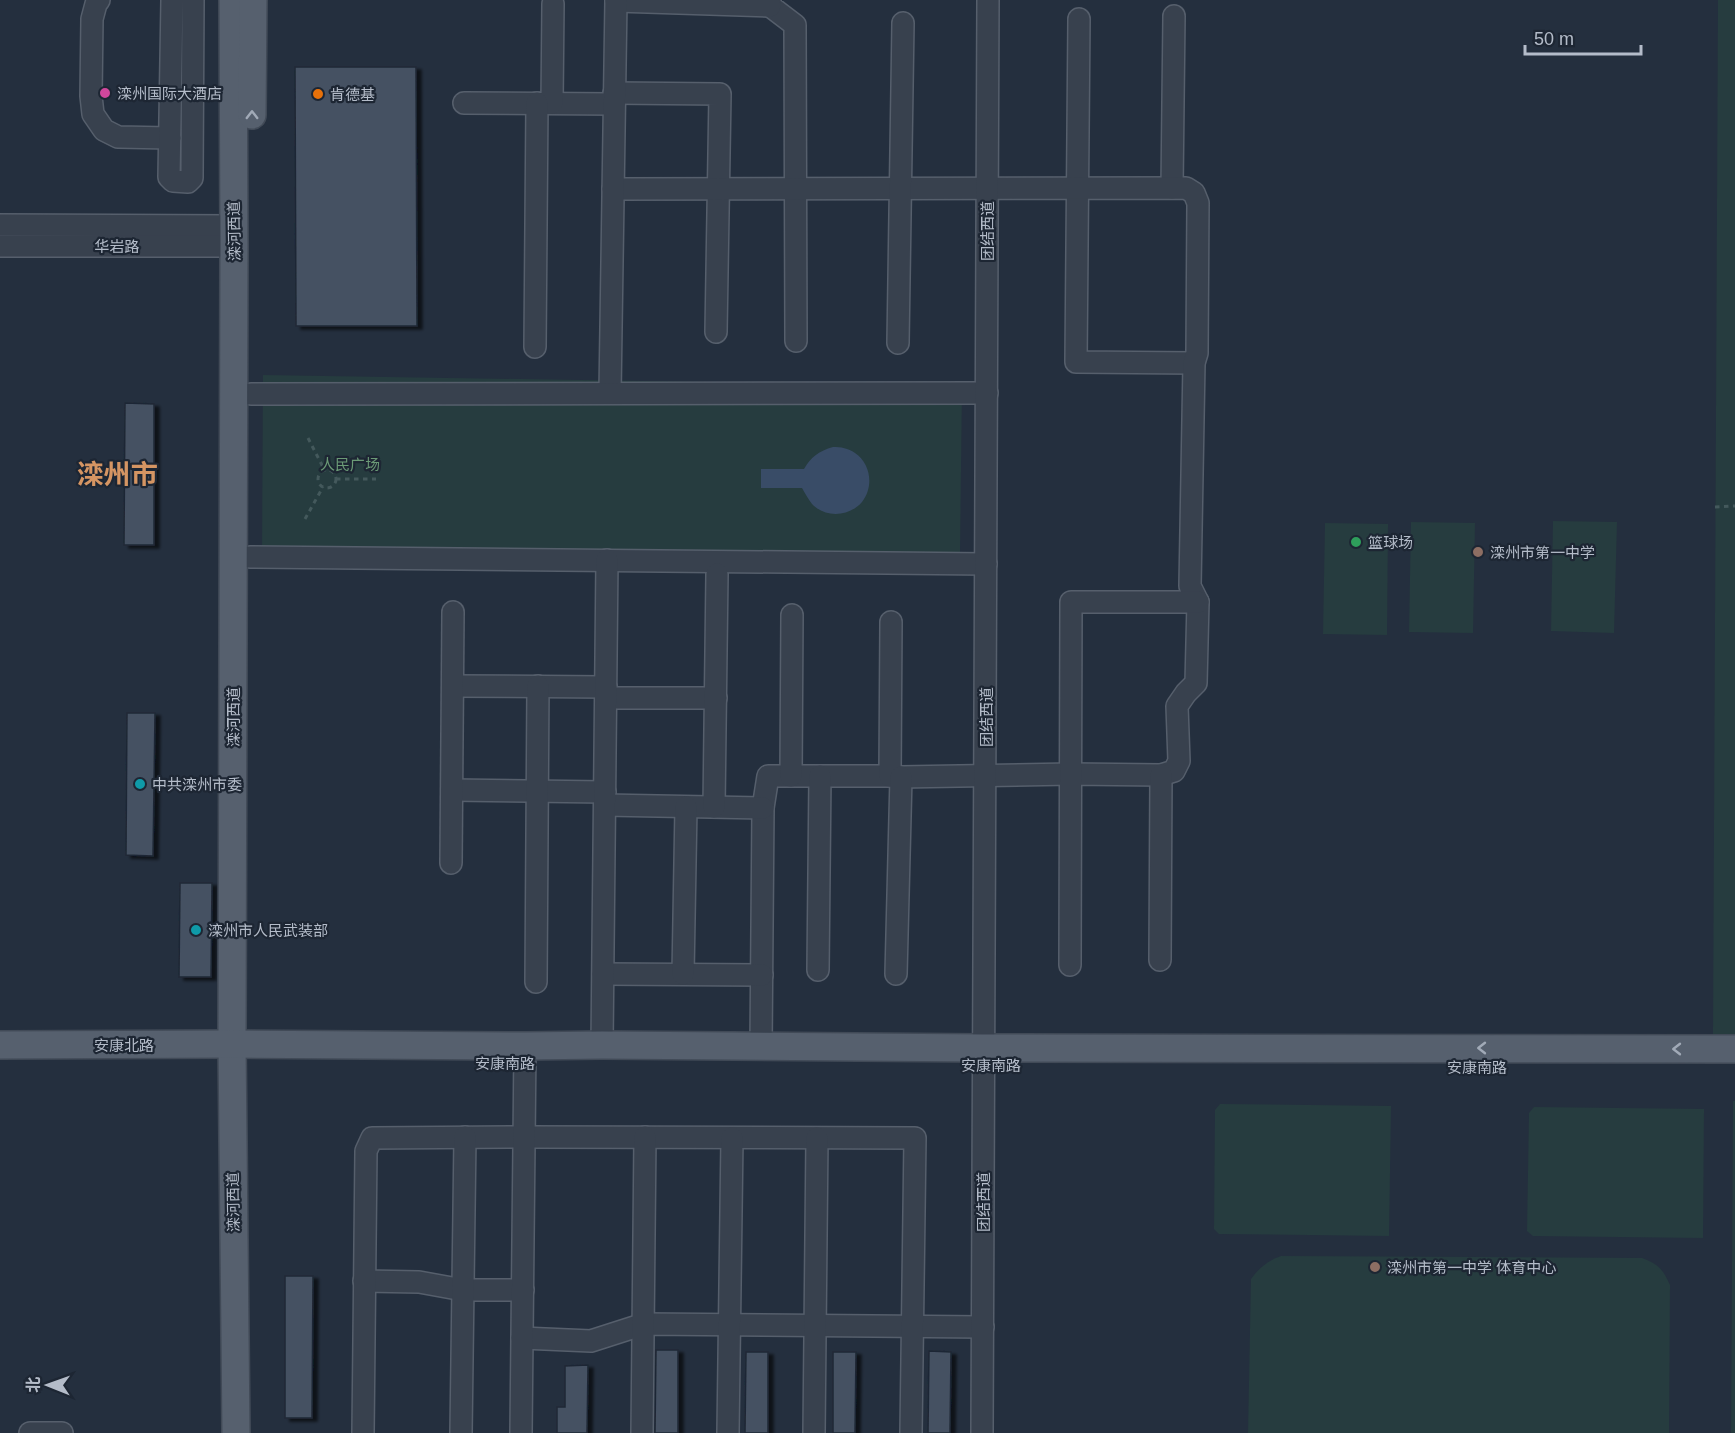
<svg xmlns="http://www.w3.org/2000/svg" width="1735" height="1433" font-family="Helvetica,'Noto Sans SC',sans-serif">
<defs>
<filter id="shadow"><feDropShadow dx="5" dy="3" stdDeviation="1.5" flood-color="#0009"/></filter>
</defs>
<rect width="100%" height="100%" fill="#242f3e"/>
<g fill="#263c3f">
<path d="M 1718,0 L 1735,0 L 1735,1034 L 1713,1034 Z"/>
<path d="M 263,375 L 962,386 L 960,554 L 262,551 Z"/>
<path d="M 1553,521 L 1617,522 L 1614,633 L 1551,631 Z"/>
<path d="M 1411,522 L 1475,523 L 1473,633 L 1409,632 Z"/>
<path d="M 1325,523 L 1388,524 L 1387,635 L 1323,634 Z"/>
<path d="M 1733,1101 L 1735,1101 L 1735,1433 L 1731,1433 Z"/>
<path d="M 1220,1104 L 1391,1106 L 1389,1236 L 1219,1234 L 1214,1229 L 1215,1110 Z"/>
<path d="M 1534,1107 L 1704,1109 L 1703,1238 L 1533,1236 L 1527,1231 L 1529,1113 Z"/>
<path d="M 1281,1256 L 1642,1258 C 1658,1264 1663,1269 1670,1285 L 1669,1433 L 1248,1433 L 1251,1279 C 1259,1268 1267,1261 1281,1256 Z"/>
</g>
<path fill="#394c67" d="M 833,447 C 841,447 848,448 855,453 C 871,464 874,487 862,502 C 849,517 825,518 812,504 C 808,499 805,493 802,488 L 761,488 L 761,469 L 804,469 C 811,457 819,451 833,447 Z"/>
<g fill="#455162" stroke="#1f2835" stroke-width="1.5" filter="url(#shadow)">
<path d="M 295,67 L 416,67 L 417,326 L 296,326 Z"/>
<path d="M 125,403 L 154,404 L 154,545 L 124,545 Z"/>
<path d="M 127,713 L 155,713 L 153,856 L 126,855 Z"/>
<path d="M 180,883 L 212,883 L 211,977 L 179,977 Z"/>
<path d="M 285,1276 L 313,1276 L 312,1418 L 285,1418 Z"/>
<path d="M 656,1350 L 678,1350 L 678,1433 L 655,1433 Z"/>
<path d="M 929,1351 L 951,1352 L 950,1433 L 928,1433 Z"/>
<path d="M 746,1352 L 768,1352 L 768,1433 L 745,1433 Z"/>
<path d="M 833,1352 L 856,1352 L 855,1433 L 833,1433 Z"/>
<path d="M 588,1365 L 587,1433 L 557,1433 L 557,1407 L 565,1407 L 565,1366 Z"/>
</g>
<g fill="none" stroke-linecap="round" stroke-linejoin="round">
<defs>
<g id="minor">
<path d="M 99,0 L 96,4 L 92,19 L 91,96 L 93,114 L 104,130 L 118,137 L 170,138"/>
<path d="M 172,0 L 169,177 L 173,181 L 188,182 L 192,178 L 193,0"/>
<path d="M 770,0 L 770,6 L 795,25 L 796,341"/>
<path d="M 616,1 L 770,6"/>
<path d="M 1079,19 L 1076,362 L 1194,363"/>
<path d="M 614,93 L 720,94 L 716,332"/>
<path d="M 464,103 L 614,104"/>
<path d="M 552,103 L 553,4"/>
<path d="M 1172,188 L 1174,16"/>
<path d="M 613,189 L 1186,188 L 1194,193 L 1198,203 L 1197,353 L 1194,363 L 1190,586 L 1198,602 L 1196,683 L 1186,693 L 1177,706 L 1179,761 L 1174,771 L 1161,775 L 1071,774 L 901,777 L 890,776 L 768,776 L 763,808 L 761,1046"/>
<path d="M 0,225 L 234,226"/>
<path d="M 0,246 L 234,246"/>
<path d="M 898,343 L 903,23"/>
<path d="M 535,347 L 537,103"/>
<path d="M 610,393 L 616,0"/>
<path d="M 251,394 L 987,393"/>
<path d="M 250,557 L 986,564"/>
<path d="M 453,686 L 606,687"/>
<path d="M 606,698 L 716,698"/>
<path d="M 791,776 L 792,615"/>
<path d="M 890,776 L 891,622"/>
<path d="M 452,790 L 605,792"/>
<path d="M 605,805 L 763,808"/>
<path d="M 714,807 L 717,574"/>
<path d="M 451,863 L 453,612"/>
<path d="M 1160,960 L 1161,775"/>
<path d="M 1070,965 L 1071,602 L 1198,602"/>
<path d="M 818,970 L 820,776"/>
<path d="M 603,974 L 762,975"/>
<path d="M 683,974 L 686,807"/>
<path d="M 896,974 L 901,777"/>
<path d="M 536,982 L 538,686"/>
<path d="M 602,1045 L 607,560"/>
<path d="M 364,1281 L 419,1282 L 463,1290 L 523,1290"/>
<path d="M 522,1338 L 591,1341 L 644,1324 L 983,1327"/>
<path d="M 30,1433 L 62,1433"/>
<path d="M 363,1433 L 366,1151 L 372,1138 L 524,1137 L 915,1138 L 911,1433"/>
<path d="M 461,1433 L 465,1137"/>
<path d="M 521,1433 L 525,1046"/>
<path d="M 642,1433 L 645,1137"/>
<path d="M 728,1433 L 732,1138"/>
<path d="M 814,1433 L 817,1138"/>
<path d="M 982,1433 L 988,0"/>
</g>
<g id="major">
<path d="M 233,0 L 234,246 L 232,1044 L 236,1433"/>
<path d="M 252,115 L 253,0"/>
<path d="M 0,1045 L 232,1044 L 525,1046 L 602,1045 L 984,1048 L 1735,1049"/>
</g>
</defs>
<use href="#minor" stroke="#565f6c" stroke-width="24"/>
<use href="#major" stroke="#414a57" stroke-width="30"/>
<g stroke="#44595c" stroke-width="3" stroke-dasharray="4.5 4.5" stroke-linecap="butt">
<path d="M 308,438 L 325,471"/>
<circle cx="327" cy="479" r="9"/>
<path d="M 336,479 L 376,479"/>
<path d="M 1715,507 L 1735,506"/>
<path d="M 305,519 L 323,487"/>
</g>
<use href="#minor" stroke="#38414e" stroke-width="21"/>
<use href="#major" stroke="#56606e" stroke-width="27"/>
</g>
<defs><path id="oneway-chevron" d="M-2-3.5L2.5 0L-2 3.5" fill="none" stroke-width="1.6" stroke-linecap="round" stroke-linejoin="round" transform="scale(1.5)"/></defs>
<g stroke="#a1aab7">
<use href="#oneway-chevron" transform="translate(252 115) rotate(-90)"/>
<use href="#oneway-chevron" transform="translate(1482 1048) rotate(-180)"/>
<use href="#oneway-chevron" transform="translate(1677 1049) rotate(-180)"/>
</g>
<circle fill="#d1479c" stroke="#1d2633" stroke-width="2" cx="105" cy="93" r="6"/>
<circle fill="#e8710a" stroke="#1d2633" stroke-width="2" cx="318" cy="94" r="6"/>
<circle fill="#2e9e5b" stroke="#1d2633" stroke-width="2" cx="1356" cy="542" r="6"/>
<g fill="#8d6e63" stroke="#1d2633" stroke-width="2">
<circle cx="1478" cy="552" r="6"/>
<circle cx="1375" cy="1267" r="6"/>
</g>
<g fill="#0f9aa8" stroke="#1d2633" stroke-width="2">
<circle cx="140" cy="784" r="6"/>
<circle cx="196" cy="930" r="6"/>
</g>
<g text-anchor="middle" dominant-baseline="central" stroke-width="4.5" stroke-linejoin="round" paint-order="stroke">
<g font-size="15" fill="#b4bcc9" stroke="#1d2633" text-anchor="start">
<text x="117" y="93">滦州国际大酒店</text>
<text x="330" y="94">肯德基</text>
<text x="1368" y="542">篮球场</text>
<text x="1490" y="552">滦州市第一中学</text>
<text x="152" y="784">中共滦州市委</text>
<text x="208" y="930">滦州市人民武装部</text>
<text x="1387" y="1267">滦州市第一中学 体育中心</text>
</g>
<g font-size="15" fill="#b4bcc9" stroke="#1d2633">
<text transform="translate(234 231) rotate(-91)">滦河西道</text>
<text transform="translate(987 231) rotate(-90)">团结西道</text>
<text x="117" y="246">华岩路</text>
<text transform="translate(233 717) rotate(-90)">滦河西道</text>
<text transform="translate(986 717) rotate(-90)">团结西道</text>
<text x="124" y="1045">安康北路</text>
<text x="505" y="1063">安康南路</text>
<text x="991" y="1065">安康南路</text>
<text x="1477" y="1067">安康南路</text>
<text transform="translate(233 1202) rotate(-91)">滦河西道</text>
<text transform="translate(983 1202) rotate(-90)">团结西道</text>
</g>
<g font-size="15" fill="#6b9a76" stroke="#1d2633">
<text x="350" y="464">人民广场</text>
</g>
<g font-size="27" font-weight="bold" fill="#d59563" stroke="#1d2633">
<text x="117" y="475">滦州市</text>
</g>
</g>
<g transform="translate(48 1385) rotate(271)" stroke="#1d2633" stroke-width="4.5" paint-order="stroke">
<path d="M0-4.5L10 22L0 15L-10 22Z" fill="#b4bcc9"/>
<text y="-9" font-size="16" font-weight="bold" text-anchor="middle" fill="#b4bcc9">北</text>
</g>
<path d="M1525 45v9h116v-9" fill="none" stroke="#b4bcc9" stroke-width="3"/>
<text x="1534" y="45" font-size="18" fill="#b4bcc9" stroke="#1d2633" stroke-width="4.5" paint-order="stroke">50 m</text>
</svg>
